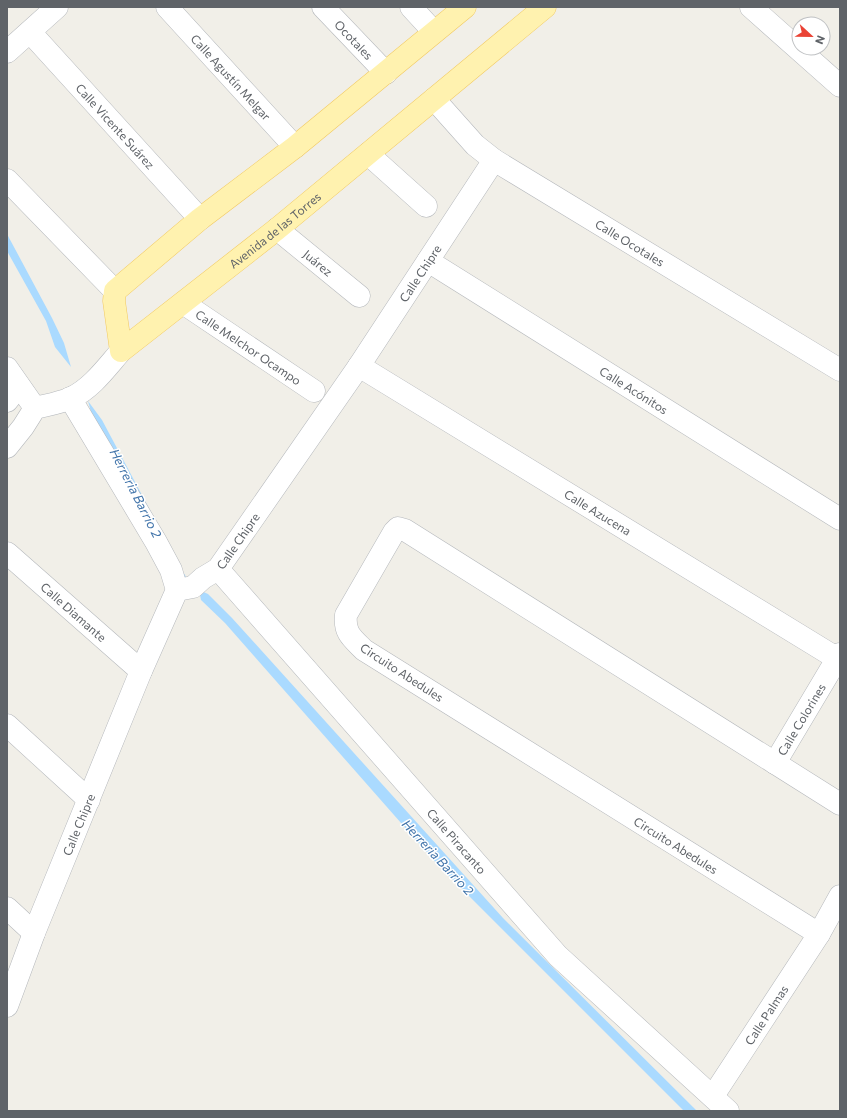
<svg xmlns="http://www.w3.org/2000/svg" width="847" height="1118" font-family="Commissioner,sans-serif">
<rect width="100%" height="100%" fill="#f1efe8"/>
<g fill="#aadaff">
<path d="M 7,234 L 52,318 L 64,343 L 71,367 L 55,347 L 46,321 L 7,251 Z"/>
<path d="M 88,401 L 102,420 L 159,527 L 177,564 L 185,575 L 188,582 L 182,579 L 94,423 Z"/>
<path d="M 199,590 L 208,594 L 232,618 L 503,918 L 697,1111 L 684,1111 L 438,865 L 225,623 L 201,600 Z"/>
</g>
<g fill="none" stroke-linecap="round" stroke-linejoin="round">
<defs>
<g id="minor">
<path id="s1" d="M 167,7 L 295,147"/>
<path id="s2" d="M 323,7 L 386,73"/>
<path d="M 411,7 L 434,32"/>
<path d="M 751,7 L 840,86"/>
<path id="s3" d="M 30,32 L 200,219"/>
<path d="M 7,52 L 57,7"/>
<path id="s4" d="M 434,99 L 475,145 L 494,160 L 840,370"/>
<path d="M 368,154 L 426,206"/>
<path d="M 7,180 L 115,291"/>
<path id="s5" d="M 277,229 L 359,296"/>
<path id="s6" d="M 428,261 L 840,519"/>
<path id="s7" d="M 183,303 L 314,391"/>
<path id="s8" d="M 359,366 L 838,659"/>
<path d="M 7,368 L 35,408"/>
<path d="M 70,398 L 156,542 L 171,570 L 177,590"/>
<path d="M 7,401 L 19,386"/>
<path d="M 7,447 L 23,427 L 35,408 C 47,405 60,403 71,398 C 92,388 106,368 121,351"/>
<path id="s9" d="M 7,553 L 141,671"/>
<path id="s10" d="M 218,569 L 558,956 L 728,1111"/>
<path d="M 7,725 L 89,800"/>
<path id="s11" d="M 775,763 L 840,654"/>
<path d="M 7,908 L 34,933"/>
<path d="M 819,934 L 364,650 C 352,638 344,633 346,615 L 394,532 L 398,528 L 405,530 L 840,804"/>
<path id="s12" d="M 7,1006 L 34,933 L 141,671 L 177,590 L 193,587 L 203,578 L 218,569 L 359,366 L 494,160"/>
<path id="s13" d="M 713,1096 L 819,934 L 840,896"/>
</g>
<g id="major">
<path id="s14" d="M 465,7 L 295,147 L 200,219 L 115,291 L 114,301 L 121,351 L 277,229 L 545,7"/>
</g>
</defs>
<use href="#minor" stroke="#b5b8bc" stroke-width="23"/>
<use href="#major" stroke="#f2c960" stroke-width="23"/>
<use href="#minor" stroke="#fff" stroke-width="22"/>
<use href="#major" stroke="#fff2af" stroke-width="22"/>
</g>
<g text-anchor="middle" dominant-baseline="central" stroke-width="3" stroke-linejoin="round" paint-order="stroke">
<g font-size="12" fill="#5f6368" stroke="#fff">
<text stroke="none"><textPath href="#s2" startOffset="45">Ocotales</textPath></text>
<text stroke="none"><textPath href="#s1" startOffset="95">Calle Agustín Melgar</textPath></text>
<text stroke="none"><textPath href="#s3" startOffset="127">Calle Vicente Suárez</textPath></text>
<text stroke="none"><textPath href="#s14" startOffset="707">Avenida de las Torres</textPath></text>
<text stroke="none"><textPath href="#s4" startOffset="245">Calle Ocotales</textPath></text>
<text stroke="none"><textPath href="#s5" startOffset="53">Juárez</textPath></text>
<text stroke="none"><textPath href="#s12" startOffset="855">Calle Chipre</textPath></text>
<text stroke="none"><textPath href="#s7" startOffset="79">Calle Melchor Ocampo</textPath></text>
<text stroke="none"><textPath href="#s6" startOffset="243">Calle Acónitos</textPath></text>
<text stroke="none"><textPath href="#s8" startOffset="280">Calle Azucena</textPath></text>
<text stroke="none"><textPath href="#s12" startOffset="531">Calle Chipre</textPath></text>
<text stroke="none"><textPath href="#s9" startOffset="89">Calle Diamante</textPath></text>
<text transform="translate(402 672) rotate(33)">Circuito Abedules</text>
<text stroke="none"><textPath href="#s11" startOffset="51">Calle Colorines</textPath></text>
<text stroke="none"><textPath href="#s12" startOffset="195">Calle Chipre</textPath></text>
<text stroke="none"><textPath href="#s10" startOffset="362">Calle Piracanto</textPath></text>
<text transform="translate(676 845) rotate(32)">Circuito Abedules</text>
<text stroke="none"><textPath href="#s13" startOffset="97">Calle Palmas</textPath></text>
</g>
<g font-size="13" font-style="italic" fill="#4174aa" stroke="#fff">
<text transform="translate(136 493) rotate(63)">Herreria Barrio 2</text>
<text transform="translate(438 857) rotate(47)">Herreria Barrio 2</text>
</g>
</g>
<rect width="847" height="1118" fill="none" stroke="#5f6368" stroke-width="16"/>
<g transform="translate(811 36) rotate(112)"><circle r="19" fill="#ffffff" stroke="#bfc1c3"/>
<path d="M0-3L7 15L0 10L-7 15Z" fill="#ea4335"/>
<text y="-6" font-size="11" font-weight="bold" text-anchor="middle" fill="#5f6368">N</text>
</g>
</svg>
